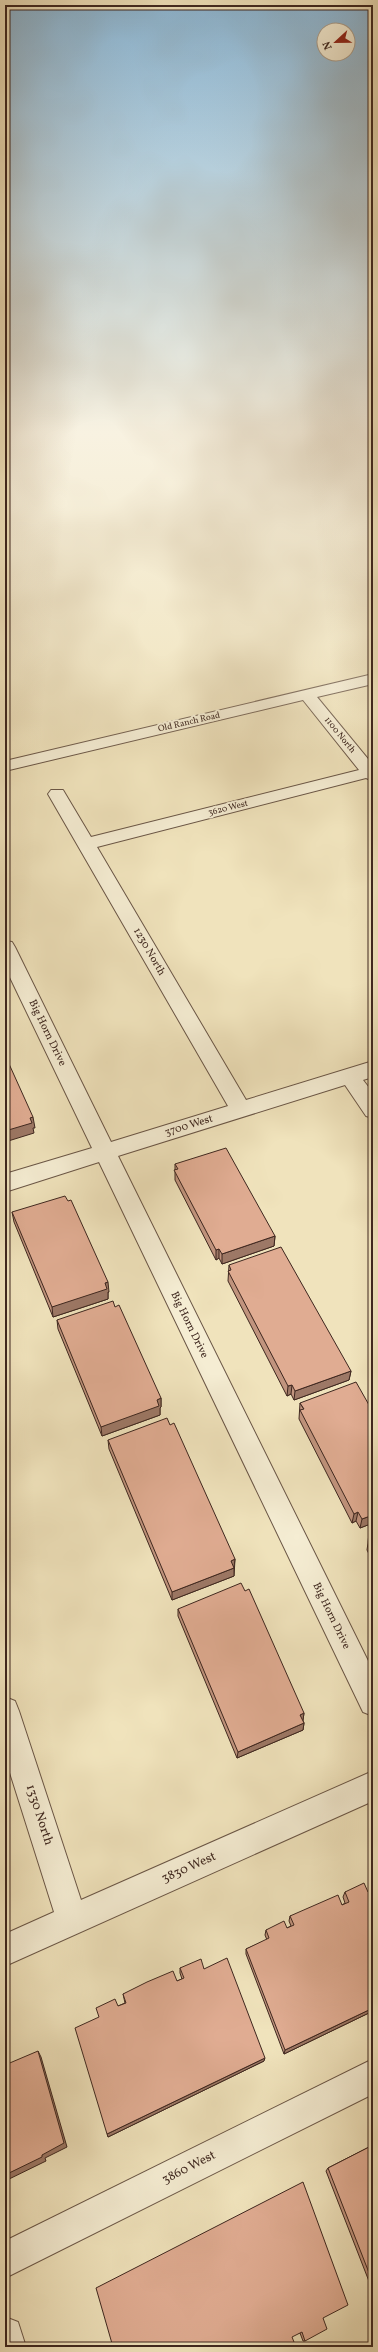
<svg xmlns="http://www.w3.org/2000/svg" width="378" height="2352" font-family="Vollkorn,serif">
<rect width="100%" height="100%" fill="#f0e3bc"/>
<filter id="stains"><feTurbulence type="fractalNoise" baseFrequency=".005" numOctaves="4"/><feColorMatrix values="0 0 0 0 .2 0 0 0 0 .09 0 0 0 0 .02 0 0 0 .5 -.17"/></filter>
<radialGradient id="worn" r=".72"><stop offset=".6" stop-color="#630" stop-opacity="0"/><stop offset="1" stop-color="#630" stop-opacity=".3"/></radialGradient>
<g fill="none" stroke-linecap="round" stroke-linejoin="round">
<defs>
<g id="minor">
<path d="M 373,674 L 373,684 L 317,697 L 373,765 L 373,781 L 366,778 L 97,847 L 246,1100 L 373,1061 L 373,1077 L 363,1080 L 373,1093 L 373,1118 L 366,1116 L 345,1085 L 118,1156 L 373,1671 L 373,1716 L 363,1712 L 99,1162 L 5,1192 L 5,1174 L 92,1148 L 5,967 L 5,941 L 12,942 L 15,947 L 111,1142 L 228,1106 L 48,794 L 51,790 L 63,790 L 91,837 L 359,770 L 303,700 L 5,771 L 5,761 Z"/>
<path d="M 5,1697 L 15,1701 L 19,1711 L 81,1900 L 373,1771 L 373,1801 L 5,1966 L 5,1934 L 54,1912 L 5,1757 Z"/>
<path d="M 373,2059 L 373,2094 L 5,2278 L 5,2241 Z"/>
<path d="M 5,2317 L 18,2322 L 26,2347 L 5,2347 Z"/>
</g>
</defs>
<use href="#minor" stroke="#6a5646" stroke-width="2"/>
<use href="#minor" fill="#f5edd3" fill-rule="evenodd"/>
</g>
<g fill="#c1947e" stroke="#3e271f">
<path d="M 175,1164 L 275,1236 L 274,1246 L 222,1264 L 219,1258 L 216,1260 L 175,1180 Z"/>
<path d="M 12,1212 L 109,1292 L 108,1292 L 108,1299 L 53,1317 L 14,1222 Z"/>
<path d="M 229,1265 L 351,1371 L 349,1380 L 294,1400 L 291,1394 L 287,1396 L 228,1281 Z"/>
<path d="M 57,1320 L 161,1398 L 161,1407 L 160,1408 L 160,1415 L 102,1436 L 58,1329 Z"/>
<path d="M 300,1403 L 373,1523 L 360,1528 L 356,1521 L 352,1523 L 299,1419 Z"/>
<path d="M 108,1440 L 235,1559 L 234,1576 L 172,1600 L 109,1449 Z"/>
<path d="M 373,1532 L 373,1562 L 367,1550 L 368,1543 L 368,1542 L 369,1533 Z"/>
<path d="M 178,1609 L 304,1713 L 303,1720 L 304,1723 L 303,1730 L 237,1758 L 178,1616 Z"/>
<path d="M 373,1890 L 373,2011 L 284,2054 L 246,1954 L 246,1949 L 267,1940 L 265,1935 L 266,1930 L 287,1928 L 291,1926 L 289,1921 L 290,1916 L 342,1905 L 345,1903 L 343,1897 L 345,1892 L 368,1892 Z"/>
<path d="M 180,1968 L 204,1969 L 264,2061 L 108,2137 L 118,2006 L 125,2003 L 123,1994 L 177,1981 L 182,1979 L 180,1973 Z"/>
<path d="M 373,2145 L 373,2289 L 372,2289 L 326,2171 L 328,2168 Z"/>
<path d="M 323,2318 L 305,2341 L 303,2341 L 300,2333 L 113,2347 Z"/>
</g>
<g fill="#9d7866" stroke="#3e271f">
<path d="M 33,1117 L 35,1128 L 33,1128 L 34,1133 L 5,1142 L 5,1131 L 30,1118 Z"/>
<path d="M 275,1236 L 274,1246 L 222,1264 L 222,1254 Z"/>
<path d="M 219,1249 L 219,1258 L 216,1260 L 216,1250 Z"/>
<path d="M 108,1282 L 109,1292 L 108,1292 L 108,1299 L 53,1317 L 52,1307 Z"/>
<path d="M 351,1371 L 349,1380 L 294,1400 L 295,1391 Z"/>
<path d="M 292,1385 L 291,1394 L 287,1396 L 288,1386 Z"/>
<path d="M 161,1398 L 161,1407 L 160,1408 L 160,1415 L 102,1436 L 101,1427 Z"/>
<path d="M 358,1512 L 356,1521 L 352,1523 L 354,1514 Z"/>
<path d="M 373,1515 L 373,1523 L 360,1528 L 362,1519 Z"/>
<path d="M 235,1559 L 234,1567 L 231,1569 L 231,1561 Z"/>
<path d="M 234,1568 L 234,1576 L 172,1600 L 172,1592 Z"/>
<path d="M 304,1713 L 303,1720 L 299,1722 L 300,1715 Z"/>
<path d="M 304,1723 L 303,1730 L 237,1758 L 238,1752 Z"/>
<path d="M 373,2008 L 373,2011 L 284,2054 L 285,2050 Z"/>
<path d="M 38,2051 L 41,2057 L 67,2147 L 45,2158 L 46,2161 L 5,2181 L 5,2175 L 42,2155 Z"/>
<path d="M 265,2058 L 264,2061 L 108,2137 L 107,2134 Z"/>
<path d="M 5,2184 L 7,2192 L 5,2193 Z"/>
</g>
<g fill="#e0ac92" stroke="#3e271f">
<path d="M 5,1055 L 33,1117 L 30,1118 L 32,1123 L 5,1131 Z"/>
<path d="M 226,1148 L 275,1236 L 222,1254 L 219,1249 L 216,1250 L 174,1170 L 178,1169 L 175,1164 Z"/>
<path d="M 65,1196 L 68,1201 L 71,1200 L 108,1282 L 105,1283 L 107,1289 L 52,1307 L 12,1212 Z"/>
<path d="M 281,1247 L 351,1371 L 295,1391 L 292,1385 L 288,1386 L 228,1271 L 231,1270 L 229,1265 Z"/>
<path d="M 113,1301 L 115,1307 L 119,1305 L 161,1398 L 157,1400 L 159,1406 L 101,1427 L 57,1320 Z"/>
<path d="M 356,1382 L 373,1412 L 373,1515 L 362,1519 L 358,1512 L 354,1514 L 300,1410 L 304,1409 L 300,1403 Z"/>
<path d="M 167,1418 L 170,1425 L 174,1423 L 235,1559 L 231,1561 L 234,1568 L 172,1592 L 108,1440 Z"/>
<path d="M 373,1532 L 373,1540 L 369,1533 Z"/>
<path d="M 373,1540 L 373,1550 L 369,1542 Z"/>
<path d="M 241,1583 L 245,1591 L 249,1589 L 304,1713 L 300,1715 L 304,1723 L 238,1752 L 178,1609 Z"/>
<path d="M 364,1883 L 368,1892 L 373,1890 L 373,2008 L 285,2050 L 246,1949 L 269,1938 L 266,1930 L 284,1921 L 287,1928 L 294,1925 L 290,1916 L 338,1895 L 342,1905 L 349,1902 L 345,1892 Z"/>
<path d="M 227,1958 L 265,2058 L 107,2134 L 75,2028 L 99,2017 L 96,2008 L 115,1999 L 118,2006 L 126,2003 L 123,1994 L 147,1982 L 173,1971 L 177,1981 L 184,1978 L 180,1968 L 201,1959 L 204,1969 Z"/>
<path d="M 38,2051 L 64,2143 L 42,2155 L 42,2157 L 5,2175 L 5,2065 Z"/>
<path d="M 373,2145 L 373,2283 L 328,2168 Z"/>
<path d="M 303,2182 L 348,2305 L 323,2318 L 327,2329 L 305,2341 L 302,2332 L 292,2337 L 296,2347 L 113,2347 L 96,2288 Z"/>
</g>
<linearGradient id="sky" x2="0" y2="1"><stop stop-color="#8bb7d6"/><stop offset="0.57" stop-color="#f8f2e1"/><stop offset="1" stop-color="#f8f2e1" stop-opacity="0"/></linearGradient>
<rect width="378" height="760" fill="url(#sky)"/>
<g text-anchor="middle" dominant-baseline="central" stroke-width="4" stroke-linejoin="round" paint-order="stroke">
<g font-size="9" fill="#3e271f" stroke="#f5edd3">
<text transform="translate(189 722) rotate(-13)">Old Ranch Road</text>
<text transform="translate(340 735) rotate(51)">1100 North</text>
<text transform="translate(228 808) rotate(-14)">3620 West</text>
</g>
<g font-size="11" fill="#3e271f" stroke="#f5edd3">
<text transform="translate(149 952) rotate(60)">1230 North</text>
<text transform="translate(47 1033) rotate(64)">Big Horn Drive</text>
<text transform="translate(189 1126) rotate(-17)">3700 West</text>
<text transform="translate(189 1325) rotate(64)">Big Horn Drive</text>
<text transform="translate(331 1616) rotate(64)">Big Horn Drive</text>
</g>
<g font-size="13" fill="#3e271f" stroke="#f5edd3">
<text transform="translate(39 1815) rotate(72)">1330 North</text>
<text transform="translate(189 1868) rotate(-24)">3830 West</text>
<text transform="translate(189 2168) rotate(-27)">3860 West</text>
</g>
</g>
<rect width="378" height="2352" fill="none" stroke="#f0e3bc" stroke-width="20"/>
<rect x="6" y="6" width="366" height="2340" fill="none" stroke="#3e271f" stroke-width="2"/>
<rect x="10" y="10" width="358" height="2332" fill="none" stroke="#3e271f"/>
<g transform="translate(336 42) rotate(248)"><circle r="19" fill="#f5edd3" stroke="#ac9e8b"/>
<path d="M0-3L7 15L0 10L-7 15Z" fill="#8f2418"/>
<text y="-6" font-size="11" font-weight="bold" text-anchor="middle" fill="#3e271f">N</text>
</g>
<rect width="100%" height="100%" filter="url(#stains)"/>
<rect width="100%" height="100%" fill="url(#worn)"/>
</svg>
